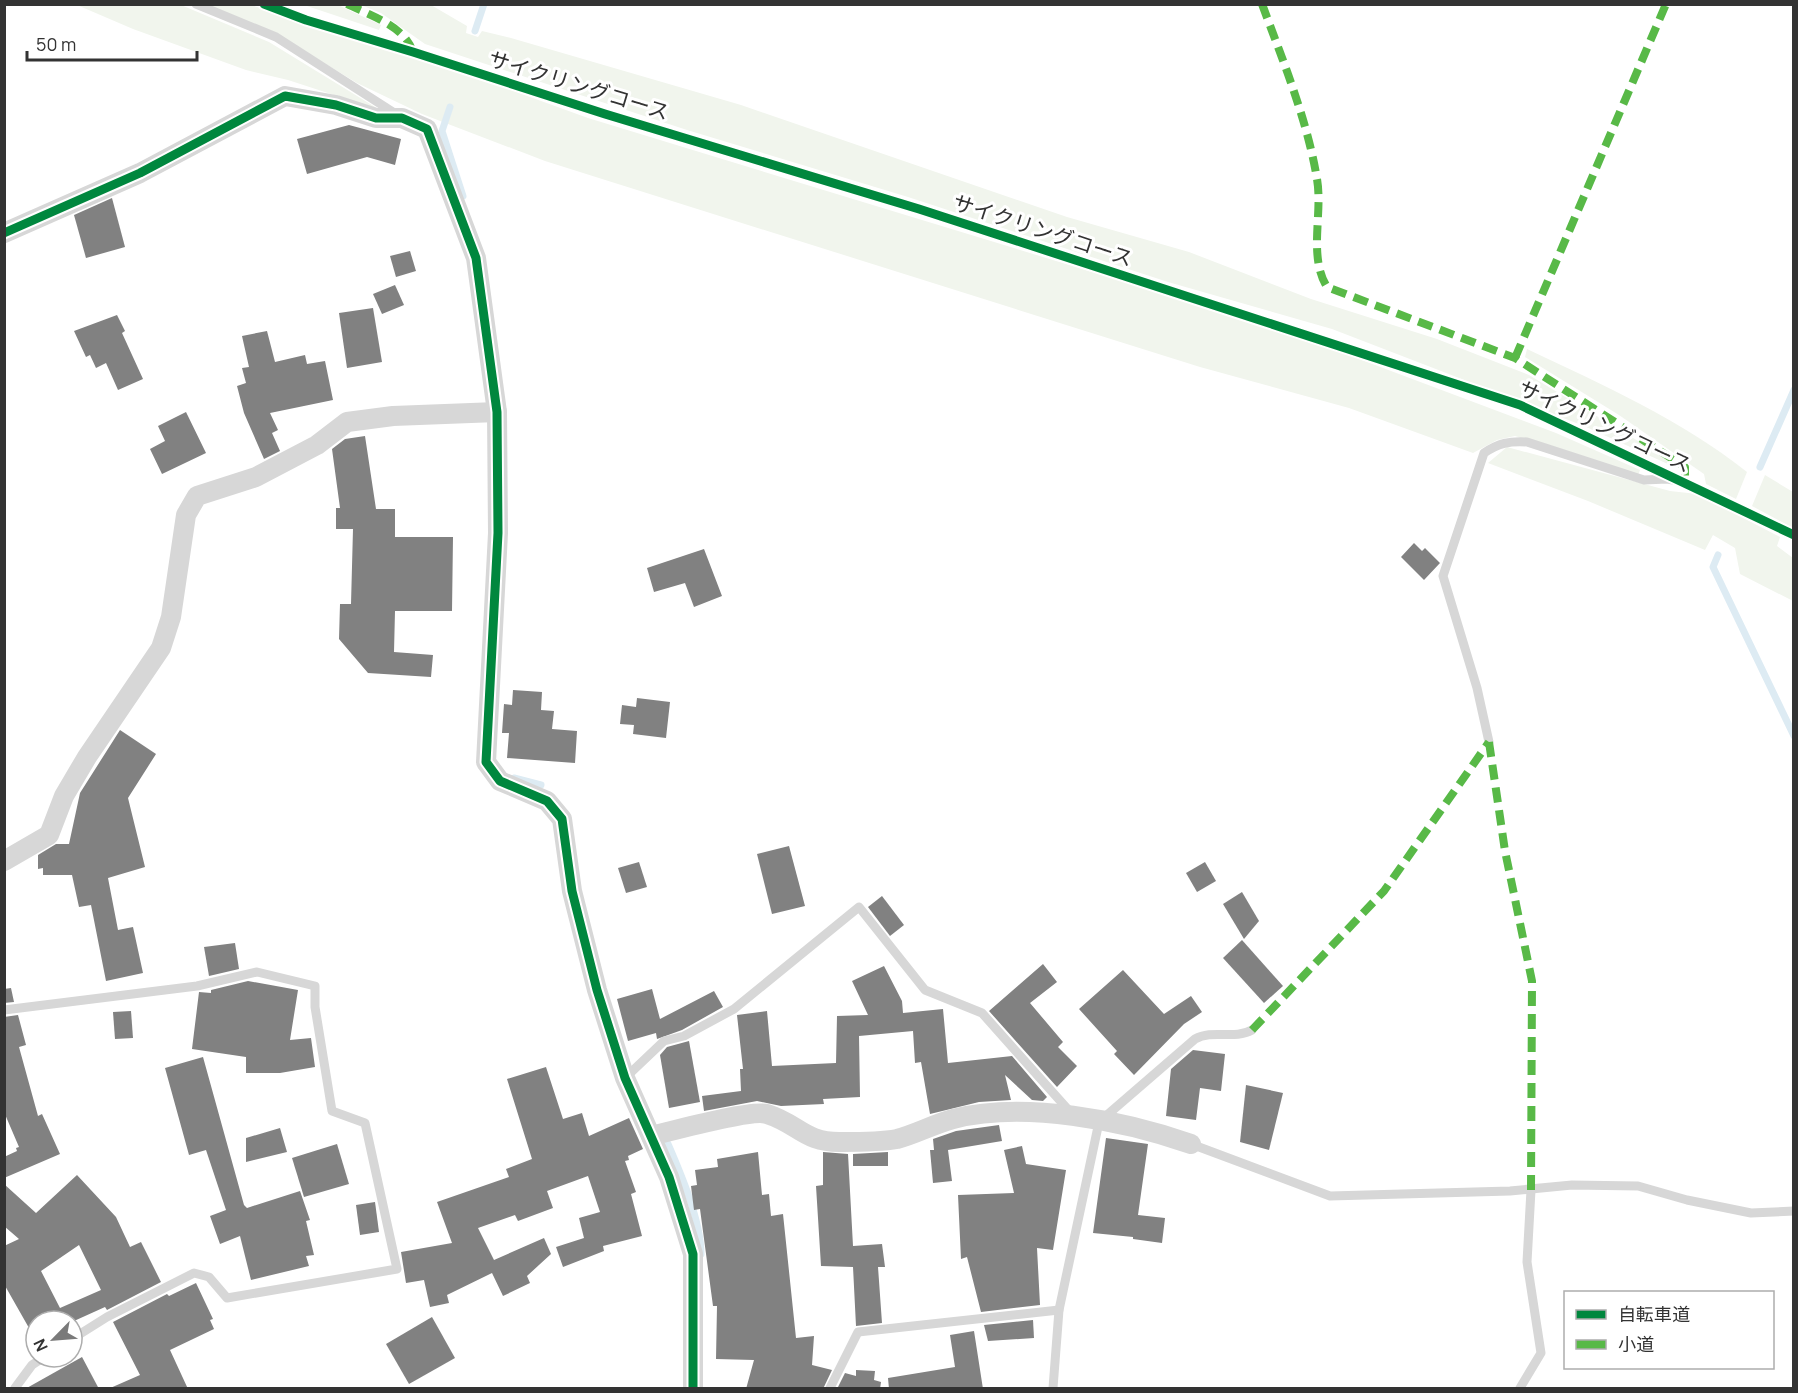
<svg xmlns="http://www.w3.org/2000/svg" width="1798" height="1393" font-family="Manrope,'Noto Sans JP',sans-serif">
<rect width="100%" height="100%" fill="#fff"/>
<g fill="#f1f5ed">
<path d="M 77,5 L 181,5 L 269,42 L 380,110 L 288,80 L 246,70 L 133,29 Z"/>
<path d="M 206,5 L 251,5 L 486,81 L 588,118 L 1282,330 L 1556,433 L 1640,470 L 1638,475 L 1515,436 L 1497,440 L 1473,453 L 1349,408 L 1200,367 L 545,161 L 422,114 L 357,83 L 293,44 Z"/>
<path d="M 304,5 L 338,5 L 381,25 L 379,30 Z"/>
<path d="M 361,5 L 431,5 L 467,26 L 466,33 L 478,37 L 482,31 L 511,38 L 741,105 L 1067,217 L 1189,252 L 1311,299 L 1437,339 L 1529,375 L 1671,461 L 1670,465 L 1584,426 L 1332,329 L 1168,282 L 908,197 L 687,130 L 425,44 L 381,13 Z"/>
<path d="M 1527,349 C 1603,385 1682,420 1747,472 L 1736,499 L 1706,484 L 1704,474 L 1619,415 L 1525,357 Z"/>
<path d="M 1507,447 L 1670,491 L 1697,494 L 1780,537 L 1777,546 L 1793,558 L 1793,601 L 1740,574 L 1735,548 L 1713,535 L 1705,550 L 1588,501 L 1488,463 Z"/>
<path d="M 1765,475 L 1793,492 L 1793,528 L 1752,506 Z"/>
</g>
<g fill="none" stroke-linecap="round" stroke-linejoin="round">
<g stroke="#ddebf3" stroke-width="7">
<path d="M 475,31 L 484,4"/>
<path d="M 450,107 L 442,131 L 463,196"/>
<path d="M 1760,467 L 1794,390"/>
<path d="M 1718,555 L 1713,567 L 1794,736"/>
<path d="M 514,778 L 541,785"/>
<path d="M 668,1144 C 681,1174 701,1221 701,1254"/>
</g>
</g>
<g fill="#818181" fill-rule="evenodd">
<path d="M 349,125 L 401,139 L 395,165 L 367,157 L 307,174 L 297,139 Z"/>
<path d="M 112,198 L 125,247 L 86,258 L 74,215 Z"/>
<path d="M 410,251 L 416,271 L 396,277 L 390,256 Z"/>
<path d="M 395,285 L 404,305 L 382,314 L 373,294 Z"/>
<path d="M 373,308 L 382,362 L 347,368 L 339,313 Z"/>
<path d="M 117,315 L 125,331 L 122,333 L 143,379 L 118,390 L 106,363 L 96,368 L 90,355 L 86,357 L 74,331 Z"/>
<path d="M 267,331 L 275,362 L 305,355 L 307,364 L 325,361 L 333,400 L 270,413 L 278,430 L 272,433 L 280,451 L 264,459 L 244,413 L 237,386 L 246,383 L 242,368 L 249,367 L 242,336 Z"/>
<path d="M 186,412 L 206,453 L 162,474 L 150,449 L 165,441 L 158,426 Z"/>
<path d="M 365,436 L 376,509 L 395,509 L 395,537 L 453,537 L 452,611 L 395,611 L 394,652 L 433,655 L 431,677 L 368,673 L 339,639 L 340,604 L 351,604 L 353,529 L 336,529 L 336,508 L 340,508 L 332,449 L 345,439 Z"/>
<path d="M 1414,543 L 1422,551 L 1425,548 L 1440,563 L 1424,580 L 1401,557 Z"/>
<path d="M 704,549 L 722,596 L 694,607 L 685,583 L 654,592 L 647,568 Z"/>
<path d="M 513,690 L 542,692 L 541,710 L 554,711 L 552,729 L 577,731 L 575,763 L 507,758 L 509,733 L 502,733 L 504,704 L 512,705 Z"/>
<path d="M 637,698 L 670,702 L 666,738 L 633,734 L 634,725 L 620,724 L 622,705 L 636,707 Z"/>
<path d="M 120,730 L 156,754 L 128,798 L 145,867 L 108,878 L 118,930 L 133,927 L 143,973 L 106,981 L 91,905 L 79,907 L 72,875 L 43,875 L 43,868 L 38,869 L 38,855 L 56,844 L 69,844 L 80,793 Z"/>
<path d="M 789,846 L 805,906 L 772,914 L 757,854 Z"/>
<path d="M 639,862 L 647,887 L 626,893 L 618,868 Z"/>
<path d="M 1205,862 L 1216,881 L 1197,892 L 1186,873 Z"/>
<path d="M 1242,892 L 1259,921 L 1244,939 L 1223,904 Z"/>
<path d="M 882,896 L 904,925 L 890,936 L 868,907 Z"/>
<path d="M 1242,940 L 1283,986 L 1264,1003 L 1223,958 Z"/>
<path d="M 235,943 L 239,969 L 209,976 L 204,947 Z"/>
<path d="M 1043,964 L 1057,982 L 1030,1003 L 1063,1042 L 1058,1047 L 1077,1066 L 1057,1087 L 989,1011 Z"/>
<path d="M 884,966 L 902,1001 L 903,1013 L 943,1009 L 948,1063 L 1012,1056 L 1047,1097 L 1043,1101 L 1032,1100 L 1005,1075 L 1011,1100 L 979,1102 L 930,1114 L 921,1062 L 915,1063 L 913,1031 L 859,1036 L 860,1097 L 823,1099 L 824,1104 L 781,1106 L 757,1101 L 704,1111 L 702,1096 L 741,1091 L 740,1069 L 743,1069 L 737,1015 L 767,1011 L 772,1066 L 836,1063 L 837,1016 L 868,1015 L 852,981 Z"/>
<path d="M 1123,970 L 1164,1014 L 1191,996 L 1202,1012 L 1184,1024 L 1134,1075 L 1114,1054 L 1117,1051 L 1079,1009 Z"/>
<path d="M 248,981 L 298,990 L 290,1040 L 311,1038 L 315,1067 L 280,1073 L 246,1073 L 246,1057 L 192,1049 L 199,992 L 211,993 L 211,990 Z"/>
<path d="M 11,988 L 14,1002 L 4,1003 L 4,989 Z"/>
<path d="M 652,989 L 660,1019 L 714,991 L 723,1007 L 682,1030 L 657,1039 L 656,1033 L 628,1041 L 617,999 Z"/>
<path d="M 131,1011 L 133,1038 L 115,1039 L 113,1012 Z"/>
<path d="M 18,1015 L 26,1045 L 19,1047 L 38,1116 L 42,1114 L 60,1154 L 4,1178 L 4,1157 L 17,1151 L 16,1148 L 19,1147 L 4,1112 L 4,1017 Z"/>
<path d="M 689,1041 L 700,1102 L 669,1108 L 660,1055 L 667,1047 Z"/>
<path d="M 1193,1050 L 1225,1054 L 1221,1091 L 1200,1088 L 1196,1120 L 1166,1116 L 1171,1069 Z"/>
<path d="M 203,1057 L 244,1205 L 247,1208 L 300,1191 L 310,1220 L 306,1221 L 314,1255 L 306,1256 L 309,1266 L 251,1280 L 240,1236 L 220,1244 L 210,1216 L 226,1210 L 206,1150 L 189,1155 L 165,1068 Z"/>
<path d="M 546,1067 L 563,1119 L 582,1113 L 589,1136 L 629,1118 L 643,1149 L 628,1156 L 629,1160 L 625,1161 L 636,1192 L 631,1194 L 642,1236 L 603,1246 L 604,1251 L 563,1267 L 556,1247 L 584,1238 L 579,1218 L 600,1212 L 588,1176 L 547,1191 L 553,1208 L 518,1221 L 515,1215 L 478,1228 L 494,1260 L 544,1238 L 551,1254 L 527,1276 L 530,1283 L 503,1296 L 492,1273 L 447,1295 L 449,1303 L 430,1307 L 424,1280 L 406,1283 L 401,1252 L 452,1243 L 437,1202 L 509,1177 L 506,1169 L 532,1159 L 507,1079 Z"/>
<path d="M 1246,1085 L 1283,1093 L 1269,1150 L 1240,1142 Z"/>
<path d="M 999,1125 L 1002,1141 L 948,1150 L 952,1181 L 933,1183 L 930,1150 L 934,1150 L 933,1139 L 956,1131 Z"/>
<path d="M 280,1128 L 287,1152 L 246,1162 L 246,1138 Z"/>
<path d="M 1106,1138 L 1148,1144 L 1138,1215 L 1165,1218 L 1162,1243 L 1133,1239 L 1133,1237 L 1093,1233 Z"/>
<path d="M 337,1144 L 349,1184 L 304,1197 L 292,1158 Z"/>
<path d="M 1022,1146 L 1026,1164 L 1066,1170 L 1053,1250 L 1037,1248 L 1040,1305 L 981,1312 L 967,1257 L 961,1259 L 958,1195 L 1014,1193 L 1004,1150 Z"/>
<path d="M 758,1152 L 762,1195 L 769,1194 L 771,1216 L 783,1214 L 796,1338 L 814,1336 L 812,1365 L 832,1370 L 823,1389 L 746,1389 L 754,1360 L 716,1359 L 717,1306 L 713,1306 L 700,1209 L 694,1210 L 691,1186 L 697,1185 L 695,1170 L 718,1167 L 717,1159 Z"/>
<path d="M 823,1152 L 848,1154 L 853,1246 L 882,1244 L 885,1267 L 878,1267 L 882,1323 L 856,1326 L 853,1267 L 821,1266 L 816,1186 L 823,1185 Z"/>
<path d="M 888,1152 L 888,1166 L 853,1166 L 853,1154 Z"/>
<path d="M 77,1175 L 116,1217 L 130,1247 L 141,1242 L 161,1282 L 107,1310 L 105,1307 L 74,1321 L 36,1321 L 36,1324 L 29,1328 L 4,1284 L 4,1246 L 19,1239 L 4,1226 L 4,1184 L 36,1213 ZM 79,1245 L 101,1290 L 60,1308 L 41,1271 Z"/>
<path d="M 375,1202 L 379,1232 L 360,1235 L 356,1205 Z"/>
<path d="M 196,1283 L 213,1319 L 210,1320 L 214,1329 L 170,1350 L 188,1389 L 108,1389 L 140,1375 L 113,1322 L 167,1294 L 169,1296 Z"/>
<path d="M 432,1317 L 455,1358 L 409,1384 L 386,1344 Z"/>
<path d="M 1033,1320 L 1034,1338 L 988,1341 L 984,1325 Z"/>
<path d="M 974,1331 L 983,1389 L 889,1389 L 888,1378 L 955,1367 L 950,1335 Z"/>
<path d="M 82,1357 L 99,1389 L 25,1389 Z"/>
<path d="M 856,1370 L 875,1371 L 874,1380 L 881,1382 L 880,1389 L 837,1389 L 845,1373 L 856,1376 Z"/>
</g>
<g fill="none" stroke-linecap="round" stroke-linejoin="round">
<g stroke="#d7d7d7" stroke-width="9">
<path d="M 196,4 L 276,37 L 396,114"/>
<path d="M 1489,742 L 1477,688 L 1443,576 L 1484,453 C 1499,443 1509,441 1527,442 L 1644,480 L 1667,479 L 1685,482"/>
<path d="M 4,1010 L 197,986 L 257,972 L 315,986 L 315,1007 L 332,1111 L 365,1123 L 397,1269 L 227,1298 L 209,1277 L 194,1273 L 107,1317 L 72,1339"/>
<path d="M 625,1078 L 664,1041 L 684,1036 L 734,1009 L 859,907 L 925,990 L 982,1013 L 1072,1114"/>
<path d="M 1191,1144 L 1330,1196 L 1510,1191 L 1572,1185 L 1638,1186 L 1687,1200 L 1751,1213 L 1794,1211"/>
<path d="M 15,1388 L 32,1365 L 44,1357"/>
<path d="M 830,1388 L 858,1332 L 1059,1310"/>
<path d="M 1053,1388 L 1059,1310 L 1099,1122 L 1195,1039 C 1213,1029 1234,1040 1252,1030"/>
<path d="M 1520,1388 L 1541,1353 L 1527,1262 L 1531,1190"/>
</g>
<g stroke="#d7d7d7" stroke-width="20">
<path d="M 4,233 L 140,173 L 285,96 L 336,105 L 376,118 L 402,118 L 427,129 L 476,258 L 497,412 L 498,533 L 486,762 L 500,781 L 547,801 L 562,819 L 572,891 L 597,990 L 625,1078 L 669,1177 L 693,1254 L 693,1388"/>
<path d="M 4,861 L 49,835 L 64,796 L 87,757 L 161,648 L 171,617 L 186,515 L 197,496 L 256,477 L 317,445 L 347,422 L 393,416 L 497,412"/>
<path d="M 651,1136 C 672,1131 752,1109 767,1114 C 799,1124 804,1143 842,1142 C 860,1142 880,1142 897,1139 C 916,1134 934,1124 953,1119 C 1024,1101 1122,1120 1191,1144"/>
</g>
<g stroke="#58b947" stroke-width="8" stroke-dasharray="15 8" stroke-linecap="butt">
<path d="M 347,4 C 369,15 405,26 413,52"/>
<path d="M 1262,4 C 1283,61 1307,119 1317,179 C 1323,214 1308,256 1327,287 L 1515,358 L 1685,467 L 1685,482"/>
<path d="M 1515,358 L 1666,4"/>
<path d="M 1489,742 L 1505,851 L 1532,981 L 1531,1190"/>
<path d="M 1252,1030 L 1384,891 L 1489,742"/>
</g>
<defs>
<g id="cycleway">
<path d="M 264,4 L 306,20 L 413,52 L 605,114 L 919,209 L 1520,405 L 1794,535"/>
<path d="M 4,233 L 140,173 L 285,96 L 336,105 L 376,118 L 402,118 L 427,129 L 476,258 L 497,412 L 498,533 L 486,762 L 500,781 L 547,801 L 562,819 L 572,891 L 597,990 L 625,1078 L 669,1177 L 693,1254 L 693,1388"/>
</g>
</defs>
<use href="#cycleway" stroke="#fff" stroke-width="13"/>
<use href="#cycleway" stroke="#00873e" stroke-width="9"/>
</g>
<g text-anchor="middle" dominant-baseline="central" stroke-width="6" stroke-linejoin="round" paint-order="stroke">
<g font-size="21" fill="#333" stroke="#fff">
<text transform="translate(579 85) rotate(17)">サイクリングコース</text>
<text transform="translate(1043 230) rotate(18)">サイクリングコース</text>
<text transform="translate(1605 426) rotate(25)">サイクリングコース</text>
</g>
</g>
<rect width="1798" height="1393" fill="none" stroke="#333333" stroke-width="12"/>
<rect x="1564" y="1291" width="210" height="78" fill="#ffffff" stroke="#adadad" stroke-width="1.5"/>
<rect x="1576" y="1310" width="30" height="9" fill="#00873e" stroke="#adadad" stroke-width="1.5"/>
<text x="1618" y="1321" font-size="18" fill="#333333">自転車道</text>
<rect x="1576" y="1340" width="30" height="9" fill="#58b947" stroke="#adadad" stroke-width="1.5"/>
<text x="1618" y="1351" font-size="18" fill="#333333">小道</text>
<g transform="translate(54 1339) rotate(245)"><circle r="28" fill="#ffffff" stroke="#adadad" stroke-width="1.5"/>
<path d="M0-4.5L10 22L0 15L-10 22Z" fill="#7a7a7a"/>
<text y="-9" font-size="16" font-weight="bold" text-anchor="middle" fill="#333333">N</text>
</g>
<path d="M27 51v9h170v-9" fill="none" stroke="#333333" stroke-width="3"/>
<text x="36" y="51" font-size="18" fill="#333333" stroke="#ffffff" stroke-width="4.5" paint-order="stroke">50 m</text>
</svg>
